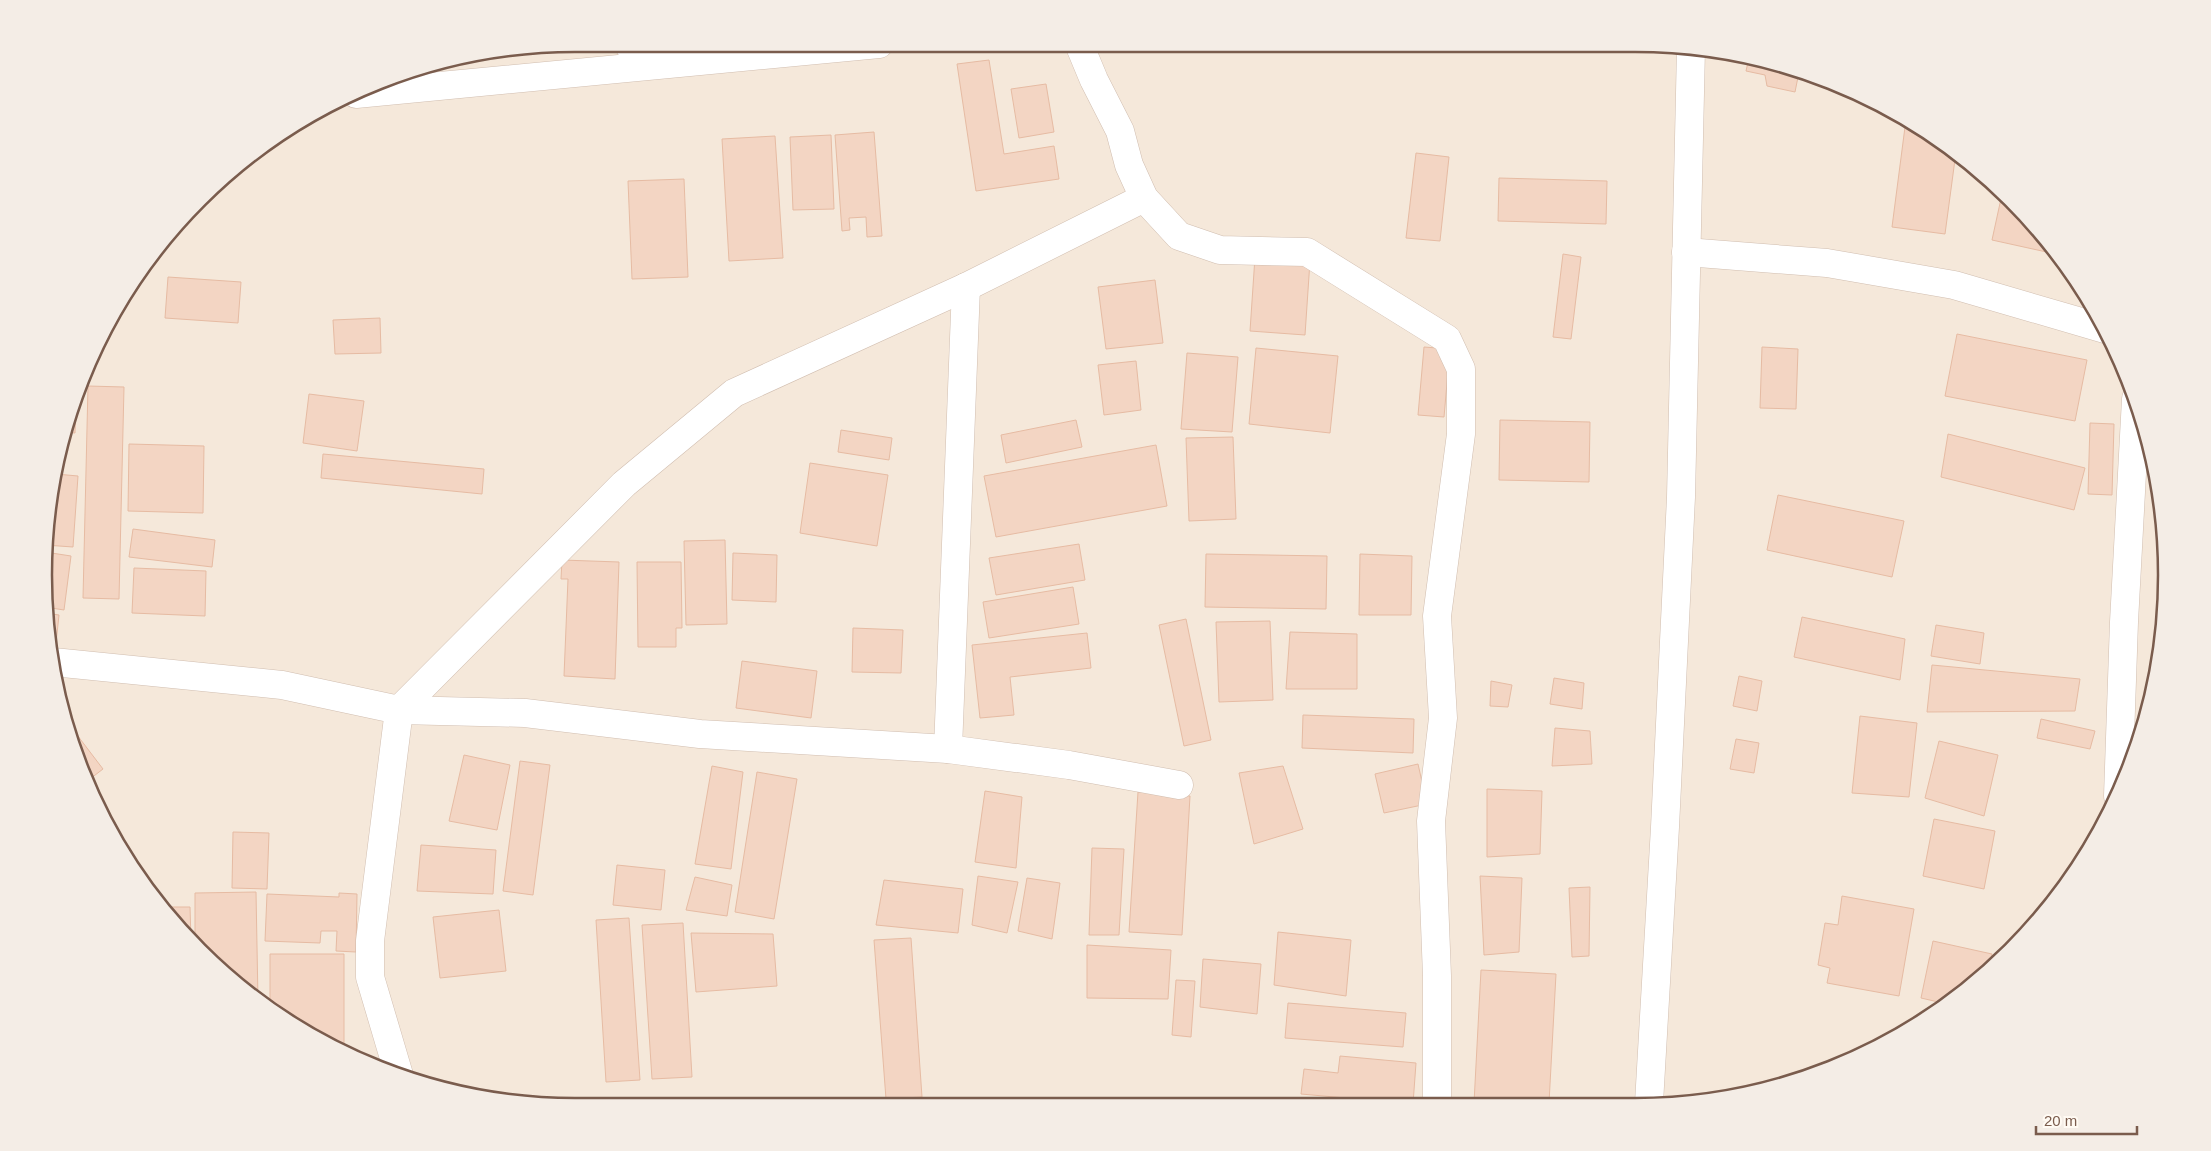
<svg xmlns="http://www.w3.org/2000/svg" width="2211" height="1151" font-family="Helvetica,sans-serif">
<rect width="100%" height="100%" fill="#fdf6ec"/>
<path fill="#f5e8da" d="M 575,44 L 1670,45 L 1773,62 L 1871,99 L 1959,154 L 2035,225 L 2096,310 L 2139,405 L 2163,506 L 2166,611 L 2149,713 L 2112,811 L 2035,926 L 1931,1017 L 1839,1067 L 1705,1103 L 541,1106 L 438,1089 L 340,1052 L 252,997 L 176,926 L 133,871 L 84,779 L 62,713 L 45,611 L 45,540 L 62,438 L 84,372 L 133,280 L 176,225 L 252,154 L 310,115 L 404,72 L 472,54 Z"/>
<g fill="#f3d5c3" stroke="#e6bba3">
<path d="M 1749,58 L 1773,62 L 1799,72 L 1795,92 L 1767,86 L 1765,75 L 1746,71 Z"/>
<path d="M 989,60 L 1004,154 L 1054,146 L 1059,179 L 976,191 L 957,64 Z"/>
<path d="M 1046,84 L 1054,132 L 1019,138 L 1011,89 Z"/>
<path d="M 1905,127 L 1920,129 L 1956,152 L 1945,234 L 1892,227 Z"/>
<path d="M 874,132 L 882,236 L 867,237 L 866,217 L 849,218 L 850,230 L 842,231 L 835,135 Z"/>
<path d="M 831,135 L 834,209 L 793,210 L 790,137 Z"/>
<path d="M 775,136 L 783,258 L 729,261 L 722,139 Z"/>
<path d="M 1416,153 L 1449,157 L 1440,241 L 1406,238 Z"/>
<path d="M 1499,178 L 1607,181 L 1606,224 L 1498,221 Z"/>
<path d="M 684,179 L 688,277 L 632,279 L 628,181 Z"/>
<path d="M 2002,194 L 2035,225 L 2052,248 L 2051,253 L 1992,240 Z"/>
<path d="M 1563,254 L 1581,257 L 1571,339 L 1553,337 Z"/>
<path d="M 1255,257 L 1310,261 L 1305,335 L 1250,331 Z"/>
<path d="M 168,277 L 241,282 L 238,323 L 165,318 Z"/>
<path d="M 1155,280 L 1163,343 L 1106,349 L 1098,287 Z"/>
<path d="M 380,318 L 381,353 L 335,354 L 333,320 Z"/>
<path d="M 1957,334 L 2087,360 L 2075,421 L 1945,396 Z"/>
<path d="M 1424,347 L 1450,349 L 1444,417 L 1418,415 Z"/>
<path d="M 1762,347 L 1798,349 L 1796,409 L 1760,408 Z"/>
<path d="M 1256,348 L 1338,356 L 1330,433 L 1249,424 Z"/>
<path d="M 1187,353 L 1238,357 L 1232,432 L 1181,429 Z"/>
<path d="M 1136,361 L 1141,410 L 1104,415 L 1098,365 Z"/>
<path d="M 88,386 L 124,387 L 119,599 L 83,598 Z"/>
<path d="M 309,394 L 364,401 L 357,451 L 303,443 Z"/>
<path d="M 76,397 L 75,433 L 64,432 Z"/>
<path d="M 1076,420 L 1082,447 L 1006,463 L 1001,435 Z"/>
<path d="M 1500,420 L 1590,422 L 1589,482 L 1499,480 Z"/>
<path d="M 2090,423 L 2114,424 L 2112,495 L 2088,494 Z"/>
<path d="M 841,430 L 892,438 L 889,460 L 838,452 Z"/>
<path d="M 1948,434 L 2085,468 L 2074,510 L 1941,477 Z"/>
<path d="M 1233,437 L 1236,519 L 1189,521 L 1186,438 Z"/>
<path d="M 129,444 L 204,446 L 203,513 L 128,511 Z"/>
<path d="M 1156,445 L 1167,506 L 996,537 L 984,476 Z"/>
<path d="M 323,454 L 484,469 L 482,494 L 321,478 Z"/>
<path d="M 810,463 L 888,475 L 877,546 L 800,533 Z"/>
<path d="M 56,474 L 78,476 L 73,547 L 45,545 Z"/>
<path d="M 1778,495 L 1904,521 L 1892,577 L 1767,550 Z"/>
<path d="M 133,529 L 215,540 L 212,567 L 129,557 Z"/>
<path d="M 725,540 L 727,624 L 686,625 L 684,541 Z"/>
<path d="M 1079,544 L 1085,580 L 996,595 L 989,558 Z"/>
<path d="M 45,552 L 71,556 L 64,610 L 45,607 Z"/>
<path d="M 733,553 L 777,555 L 776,602 L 732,600 Z"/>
<path d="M 1206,554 L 1327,556 L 1326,609 L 1205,607 Z"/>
<path d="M 1360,554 L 1412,556 L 1411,615 L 1359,615 Z"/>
<path d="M 562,560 L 619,562 L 615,679 L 564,676 L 568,579 L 561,579 Z"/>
<path d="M 637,562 L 681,562 L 682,628 L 676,628 L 676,647 L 638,647 Z"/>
<path d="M 134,568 L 206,571 L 205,616 L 132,613 Z"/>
<path d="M 1073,587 L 1079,624 L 989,638 L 983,602 Z"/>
<path d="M 45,613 L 59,615 L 56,643 L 50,643 Z"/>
<path d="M 1802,617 L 1905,639 L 1900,680 L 1794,657 Z"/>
<path d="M 1186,619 L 1211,740 L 1184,746 L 1159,625 Z"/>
<path d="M 1270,621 L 1273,700 L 1219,702 L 1216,622 Z"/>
<path d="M 1936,625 L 1984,633 L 1980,664 L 1931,656 Z"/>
<path d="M 853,628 L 903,630 L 901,673 L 852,672 Z"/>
<path d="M 1290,632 L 1357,634 L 1357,689 L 1286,689 Z"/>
<path d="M 1087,633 L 1091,668 L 1010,677 L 1014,715 L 980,718 L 972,645 Z"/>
<path d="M 742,661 L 817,671 L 811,718 L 736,708 Z"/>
<path d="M 1932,665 L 2080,679 L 2075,711 L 1927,712 Z"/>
<path d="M 1739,676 L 1762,681 L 1757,711 L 1733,706 Z"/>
<path d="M 1554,678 L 1584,683 L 1582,709 L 1550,704 Z"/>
<path d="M 1491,681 L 1512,685 L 1508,707 L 1490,706 Z"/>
<path d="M 1303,715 L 1414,719 L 1413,753 L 1302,748 Z"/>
<path d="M 1860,716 L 1917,723 L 1909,797 L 1852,793 Z"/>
<path d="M 2041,719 L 2095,731 L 2090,749 L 2037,738 Z"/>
<path d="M 71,727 L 103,769 L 86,782 L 68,730 Z"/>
<path d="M 1555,728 L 1590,731 L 1592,764 L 1552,766 Z"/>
<path d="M 1736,739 L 1759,743 L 1754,773 L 1730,769 Z"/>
<path d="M 1939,741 L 1998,755 L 1984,816 L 1925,798 Z"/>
<path d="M 464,755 L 510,765 L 497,830 L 449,821 Z"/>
<path d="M 520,761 L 550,765 L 533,895 L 503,891 Z"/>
<path d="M 1418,764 L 1427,804 L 1384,813 L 1375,774 Z"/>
<path d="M 712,766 L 743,772 L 731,869 L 695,864 Z"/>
<path d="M 1283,766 L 1303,829 L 1254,844 L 1239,773 Z"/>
<path d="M 757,772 L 797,779 L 774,919 L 735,912 Z"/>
<path d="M 1487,789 L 1542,791 L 1540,854 L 1487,857 Z"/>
<path d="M 985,791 L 1022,797 L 1016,868 L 975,862 Z"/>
<path d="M 1138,792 L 1190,796 L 1182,935 L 1129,932 Z"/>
<path d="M 1934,819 L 1995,831 L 1984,889 L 1923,876 Z"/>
<path d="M 233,832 L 269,833 L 267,889 L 232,888 Z"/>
<path d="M 421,845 L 496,850 L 493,894 L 417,891 Z"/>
<path d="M 1092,848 L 1124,849 L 1119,935 L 1089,935 Z"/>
<path d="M 617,865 L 665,870 L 661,910 L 613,905 Z"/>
<path d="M 978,876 L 1018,882 L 1007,933 L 972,925 Z"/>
<path d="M 1480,876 L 1522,878 L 1519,952 L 1484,955 Z"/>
<path d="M 695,877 L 732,885 L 727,916 L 686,910 Z"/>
<path d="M 1027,878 L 1060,883 L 1052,939 L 1018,931 Z"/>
<path d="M 884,880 L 963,889 L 958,933 L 876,925 Z"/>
<path d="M 1590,887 L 1589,956 L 1572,957 L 1569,888 Z"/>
<path d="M 256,892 L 258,1001 L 195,945 L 195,893 Z"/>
<path d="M 339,893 L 357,894 L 356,952 L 336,951 L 337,931 L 321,931 L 320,943 L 265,941 L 267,894 L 339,897 Z"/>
<path d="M 1842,896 L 1914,909 L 1899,996 L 1827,983 L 1830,968 L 1818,965 L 1825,923 L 1838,925 Z"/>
<path d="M 170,907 L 190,907 L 191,940 L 171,919 Z"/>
<path d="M 499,910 L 506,971 L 440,978 L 433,917 Z"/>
<path d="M 629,918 L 640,1080 L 606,1082 L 596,920 Z"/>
<path d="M 683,923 L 692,1077 L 652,1079 L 642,925 Z"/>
<path d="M 1278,932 L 1351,940 L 1346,996 L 1274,985 Z"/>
<path d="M 691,933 L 773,934 L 777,986 L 696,992 Z"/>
<path d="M 911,938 L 922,1097 L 886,1099 L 874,940 Z"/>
<path d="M 1933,941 L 1992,954 L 1989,966 L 1947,1004 L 1921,998 Z"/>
<path d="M 1087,945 L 1171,950 L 1168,999 L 1087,998 Z"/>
<path d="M 270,954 L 344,954 L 344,1054 L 270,1008 Z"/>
<path d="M 1203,959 L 1261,964 L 1257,1014 L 1200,1007 Z"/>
<path d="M 1481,970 L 1556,974 L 1549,1103 L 1474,1103 Z"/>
<path d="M 1176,980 L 1195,981 L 1191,1037 L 1172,1035 Z"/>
<path d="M 1288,1003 L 1406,1013 L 1403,1047 L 1285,1038 Z"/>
<path d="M 1340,1056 L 1416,1063 L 1413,1104 L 1301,1094 L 1304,1069 L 1338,1073 Z"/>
</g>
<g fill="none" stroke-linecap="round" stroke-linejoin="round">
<defs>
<g id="minor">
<path d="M 628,44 L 644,65"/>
<path d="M 1079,44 L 1094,80 L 1120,131 L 1129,165 L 1144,198 L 1179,236 L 1220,250 L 1307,252 L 1447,339 L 1461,369 L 1461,434 L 1437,616 L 1443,718 L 1431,821 L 1437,976 L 1437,1103"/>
<path d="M 356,94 L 879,44"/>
<path d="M 1686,252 L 1827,263 L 1954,285 L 2105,329"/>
<path d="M 53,662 L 282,685 L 399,710 L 525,713 L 700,734 L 948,749 L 1069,765 L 1179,785"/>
<path d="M 948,749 L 966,287"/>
<path d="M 2118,796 L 2124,622 L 2136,399"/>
<path d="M 399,1075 L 370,977 L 370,941 L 399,710 L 624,484 L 734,393 L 966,287 L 1144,198"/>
<path d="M 1649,1103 L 1665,827 L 1681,497 L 1691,48"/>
</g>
</defs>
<use href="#minor" stroke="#d1beb0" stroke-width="29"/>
<use href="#minor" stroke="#fff" stroke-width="28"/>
</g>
<path d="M0 0H2211V1151H0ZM575 52H1635A523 523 0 0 1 2158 575V575A523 523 0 0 1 1635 1098H575A523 523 0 0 1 52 575V575A523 523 0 0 1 575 52Z" fill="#f4ede6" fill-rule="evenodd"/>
<path fill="none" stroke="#7a5c4d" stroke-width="2.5" d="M575 52H1635A523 523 0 0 1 2158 575V575A523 523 0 0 1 1635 1098H575A523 523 0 0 1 52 575V575A523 523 0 0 1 575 52Z"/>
<path d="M2036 1126v8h101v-8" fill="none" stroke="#7a5c4d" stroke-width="2.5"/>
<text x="2044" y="1126" font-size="15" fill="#7a5c4d" stroke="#fffaf3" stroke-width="4" paint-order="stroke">20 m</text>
</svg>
